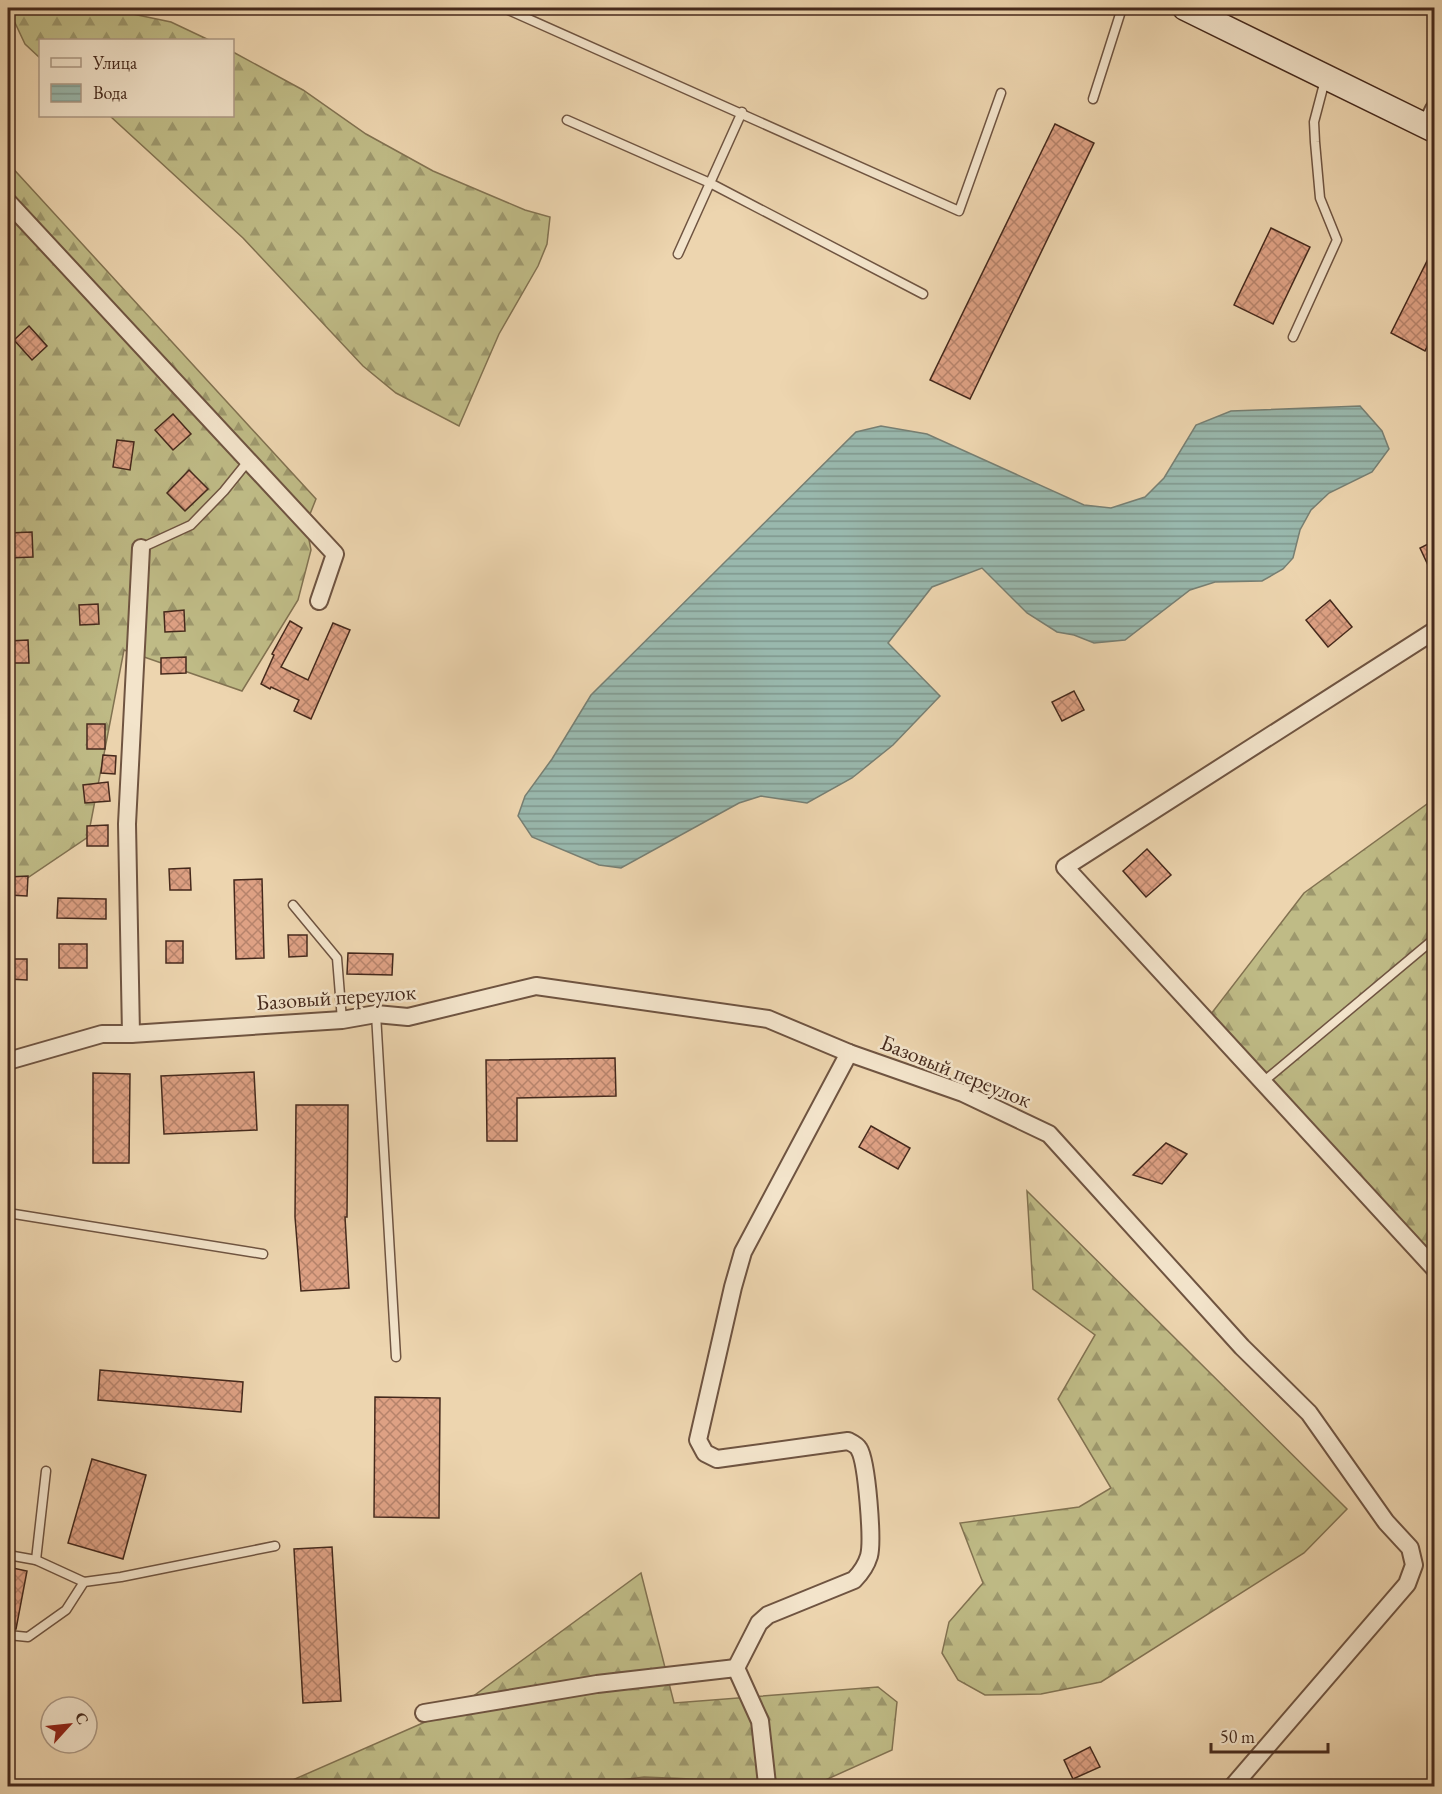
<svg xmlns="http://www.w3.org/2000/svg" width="1442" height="1794" font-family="'EB Garamond',serif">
<defs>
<pattern id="forest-firs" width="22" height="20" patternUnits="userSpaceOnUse" patternTransform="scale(1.5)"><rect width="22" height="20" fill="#bfbb86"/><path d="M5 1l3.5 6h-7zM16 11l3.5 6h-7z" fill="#9d986d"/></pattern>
<pattern id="water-rules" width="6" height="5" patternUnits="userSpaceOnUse" patternTransform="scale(1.5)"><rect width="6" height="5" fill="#99b8ad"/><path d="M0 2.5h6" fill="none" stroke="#7f968c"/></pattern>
<pattern id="building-cross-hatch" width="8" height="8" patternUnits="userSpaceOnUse" patternTransform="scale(1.5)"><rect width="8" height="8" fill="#dea184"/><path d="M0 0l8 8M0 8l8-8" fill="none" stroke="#b6836b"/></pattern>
</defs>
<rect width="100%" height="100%" fill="#edd5af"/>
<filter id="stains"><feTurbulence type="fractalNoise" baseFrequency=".00333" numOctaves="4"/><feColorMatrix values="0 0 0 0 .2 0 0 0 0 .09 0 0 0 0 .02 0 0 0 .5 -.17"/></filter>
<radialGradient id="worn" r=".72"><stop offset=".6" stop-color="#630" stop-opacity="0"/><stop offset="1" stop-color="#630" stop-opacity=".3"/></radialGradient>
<g fill="url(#forest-firs)" stroke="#827251" stroke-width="1.5">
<path d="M 8,8 L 104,8 L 171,22 L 209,40 L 40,40 L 40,58 L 25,44 Z"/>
<path d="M 233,52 L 303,90 L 366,134 L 433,171 L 525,210 L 550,217 L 547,244 L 538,266 L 499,334 L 459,426 L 396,393 L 363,366 L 243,238 L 110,116 L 232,116 Z"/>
<path d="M 8,163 L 316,499 L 306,524 L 311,550 L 298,600 L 242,691 L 124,650 L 88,837 L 8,891 Z"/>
<path d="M 1434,799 L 1434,1255 L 1211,1014 L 1304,893 Z"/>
<path d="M 1027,1191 L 1347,1509 L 1304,1553 L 1101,1682 L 1041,1694 L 985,1695 L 958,1680 L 942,1653 L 949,1622 L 983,1583 L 960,1523 L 1079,1507 L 1111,1488 L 1058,1399 L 1095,1335 L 1033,1289 Z"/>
<path d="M 641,1573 L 674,1703 L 878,1687 L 897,1702 L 892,1750 L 812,1786 L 715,1780 L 644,1777 L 573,1786 L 279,1786 L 457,1708 Z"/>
</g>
<path fill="url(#water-rules)" stroke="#777f73" stroke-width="1.5" d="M 1360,406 L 1382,431 L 1389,449 L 1372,472 L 1329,493 L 1311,510 L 1300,530 L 1293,558 L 1283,569 L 1262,581 L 1215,582 L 1190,590 L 1125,640 L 1094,643 L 1074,635 L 1057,632 L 1027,613 L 982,568 L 932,587 L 888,643 L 940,696 L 893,745 L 852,778 L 807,803 L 761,796 L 739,803 L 621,868 L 599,865 L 532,837 L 518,816 L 525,796 L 552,759 L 591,695 L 856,432 L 881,426 L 927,434 L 1084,505 L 1111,508 L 1145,497 L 1164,478 L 1196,425 L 1231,411 Z"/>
<g fill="url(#building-cross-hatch)" stroke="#45291c" stroke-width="1.5">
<path d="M 1055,124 L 1094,143 L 970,399 L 930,380 Z"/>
<path d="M 1271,228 L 1310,247 L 1273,324 L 1234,305 Z"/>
<path d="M 1434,247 L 1434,332 L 1425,351 L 1391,333 Z"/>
<path d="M 29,326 L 47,346 L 32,360 L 14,340 Z"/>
<path d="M 173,414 L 191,434 L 173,450 L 155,430 Z"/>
<path d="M 117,440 L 134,442 L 130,470 L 113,467 Z"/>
<path d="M 189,470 L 208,489 L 185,511 L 167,493 Z"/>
<path d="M 32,532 L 33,557 L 8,558 L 8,533 Z"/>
<path d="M 1434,541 L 1434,578 L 1420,548 Z"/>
<path d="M 1330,600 L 1352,627 L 1328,647 L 1306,620 Z"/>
<path d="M 98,604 L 99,624 L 80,625 L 79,605 Z"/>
<path d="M 184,610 L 185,631 L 165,632 L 164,612 Z"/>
<path d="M 290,621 L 302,628 L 281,667 L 308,680 L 333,623 L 350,630 L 311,719 L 294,711 L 299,700 L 271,687 L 270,689 L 261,684 L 274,655 L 272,654 Z"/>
<path d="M 28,640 L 29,663 L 8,663 L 8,641 Z"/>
<path d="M 186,657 L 186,673 L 161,674 L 161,658 Z"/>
<path d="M 1074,691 L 1084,710 L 1062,721 L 1052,702 Z"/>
<rect x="87" y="724" width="18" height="25"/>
<path d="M 103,755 L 116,756 L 115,774 L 101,773 Z"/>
<path d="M 108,782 L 110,801 L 85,803 L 83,785 Z"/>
<path d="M 108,825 L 108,846 L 87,846 L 87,826 Z"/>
<path d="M 1147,849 L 1171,875 L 1146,897 L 1123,871 Z"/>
<path d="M 190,868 L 191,890 L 170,890 L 169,869 Z"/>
<path d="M 28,876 L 27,896 L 8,895 L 8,877 Z"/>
<path d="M 262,879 L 264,958 L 236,959 L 234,880 Z"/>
<path d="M 58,898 L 106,899 L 106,919 L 57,918 Z"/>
<path d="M 288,935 L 307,935 L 307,956 L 289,957 Z"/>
<rect x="166" y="941" width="17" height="22"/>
<rect x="59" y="944" width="28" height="24"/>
<path d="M 348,953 L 393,954 L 392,975 L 347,974 Z"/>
<path d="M 8,959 L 27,959 L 27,980 L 8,979 Z"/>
<path d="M 615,1058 L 616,1096 L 517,1098 L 517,1141 L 487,1141 L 486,1060 Z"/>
<path d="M 254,1072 L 257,1130 L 164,1134 L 161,1076 Z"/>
<path d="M 93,1073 L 130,1074 L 129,1163 L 93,1163 Z"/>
<path d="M 296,1105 L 348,1105 L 347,1217 L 345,1217 L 349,1288 L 301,1291 L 295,1217 Z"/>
<path d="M 871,1126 L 910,1148 L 898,1169 L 859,1147 Z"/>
<path d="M 1166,1143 L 1187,1154 L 1162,1184 L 1133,1175 Z"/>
<path d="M 100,1370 L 243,1382 L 241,1412 L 98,1400 Z"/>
<path d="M 375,1397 L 440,1398 L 439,1518 L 374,1517 Z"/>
<path d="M 92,1459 L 146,1475 L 123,1559 L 68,1543 Z"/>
<path d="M 332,1547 L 341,1701 L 303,1703 L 294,1549 Z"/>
<path d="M 8,1567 L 27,1571 L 16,1629 L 8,1629 Z"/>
<path d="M 1090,1747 L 1100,1767 L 1073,1779 L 1064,1760 Z"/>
</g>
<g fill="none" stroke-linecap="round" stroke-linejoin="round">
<defs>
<g id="lane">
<path d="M 504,8 L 959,211 L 1001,93"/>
<path d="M 1093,99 L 1122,8"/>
<path d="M 567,120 L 710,183 L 923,294"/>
<path d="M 678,254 L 742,112"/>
<path d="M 1293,337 L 1337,240 L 1320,198 L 1315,142 L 1314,122 L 1325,80"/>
<path d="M 141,548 L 191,525 L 224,491 L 249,460"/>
<path d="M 293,905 L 337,958 L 342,1020"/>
<path d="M 376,1014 L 396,1357"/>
<path d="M 1263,1082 L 1434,939"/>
<path d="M 8,1213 L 263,1254"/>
<path d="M 8,1555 L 36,1560 L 84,1582"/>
<path d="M 36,1560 L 46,1471"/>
<path d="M 8,1635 L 28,1637 L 66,1610 L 84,1582 L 121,1577 L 275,1546"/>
</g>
<g id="street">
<path d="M 1426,126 L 1434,109"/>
<path d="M 8,202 L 335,554 L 319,601"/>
<path d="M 1434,631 L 1065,867 L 1434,1268"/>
<path d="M 131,1034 L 127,824 L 141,548"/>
<path d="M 8,1061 L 102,1034 L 131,1034 L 342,1020 L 376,1014 L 408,1017 L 536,986 L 768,1019 L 849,1053 L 963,1093 L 1049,1134 L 1242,1347 L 1309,1413 L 1386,1522 L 1410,1548 L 1414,1565 L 1407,1584 L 1233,1786"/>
<path d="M 736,1668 L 759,1623 L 768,1615 L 854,1580 C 861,1573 866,1566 869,1556 C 873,1541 867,1462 859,1449 C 857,1445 852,1443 848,1441 L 717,1459 L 705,1453 L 698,1440 L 733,1287 L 743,1252 L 849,1053"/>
<path d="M 424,1713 L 597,1684 L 736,1668 L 760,1721 L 767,1784 L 770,1786"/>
</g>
<path id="secondary" d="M 1185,8 L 1434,130"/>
</defs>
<use href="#lane" stroke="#6f5441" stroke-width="11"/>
<use href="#street" stroke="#6f5441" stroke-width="20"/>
<use href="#secondary" stroke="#45291c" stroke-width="27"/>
<use href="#lane" stroke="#f3e4cb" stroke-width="8"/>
<use href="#street" stroke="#f3e4cb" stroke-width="16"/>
<use href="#secondary" stroke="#f3e4cb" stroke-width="24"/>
</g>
<g text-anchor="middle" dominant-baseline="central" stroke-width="5" stroke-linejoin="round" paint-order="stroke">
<g font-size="22" fill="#45291c" stroke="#f3e4cb">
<text transform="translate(336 997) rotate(-4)">Базовый переулок</text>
<text transform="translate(956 1071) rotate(22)">Базовый переулок</text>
</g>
</g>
<rect width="1442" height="1794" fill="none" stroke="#edd5af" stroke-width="30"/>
<rect x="9" y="9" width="1424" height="1776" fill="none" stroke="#45291c" stroke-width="3"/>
<rect x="15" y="15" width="1412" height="1764" fill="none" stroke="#45291c" stroke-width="1.5"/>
<rect x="39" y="39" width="195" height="78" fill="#f3e4cb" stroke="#ad9985" stroke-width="1.5"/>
<rect x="51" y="58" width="30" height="9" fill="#f3e4cb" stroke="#ad9985" stroke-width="1.5"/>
<text x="93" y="69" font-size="18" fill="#45291c">Улица</text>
<rect x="51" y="84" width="30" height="18" fill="url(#water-rules)" stroke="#ad9985" stroke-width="1.5"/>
<text x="93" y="99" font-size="18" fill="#45291c">Вода</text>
<g transform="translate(69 1725) rotate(63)"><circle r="28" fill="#f3e4cb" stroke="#ad9985" stroke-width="1.5"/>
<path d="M0-4.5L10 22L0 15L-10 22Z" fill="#8f2418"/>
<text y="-9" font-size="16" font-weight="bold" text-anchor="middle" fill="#45291c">С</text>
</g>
<path d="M1211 1743v9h117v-9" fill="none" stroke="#45291c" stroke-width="3"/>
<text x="1220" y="1743" font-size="18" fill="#45291c" stroke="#f3e4cb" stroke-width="4.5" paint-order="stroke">50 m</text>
<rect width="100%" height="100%" filter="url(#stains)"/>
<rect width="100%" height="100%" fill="url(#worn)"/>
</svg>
